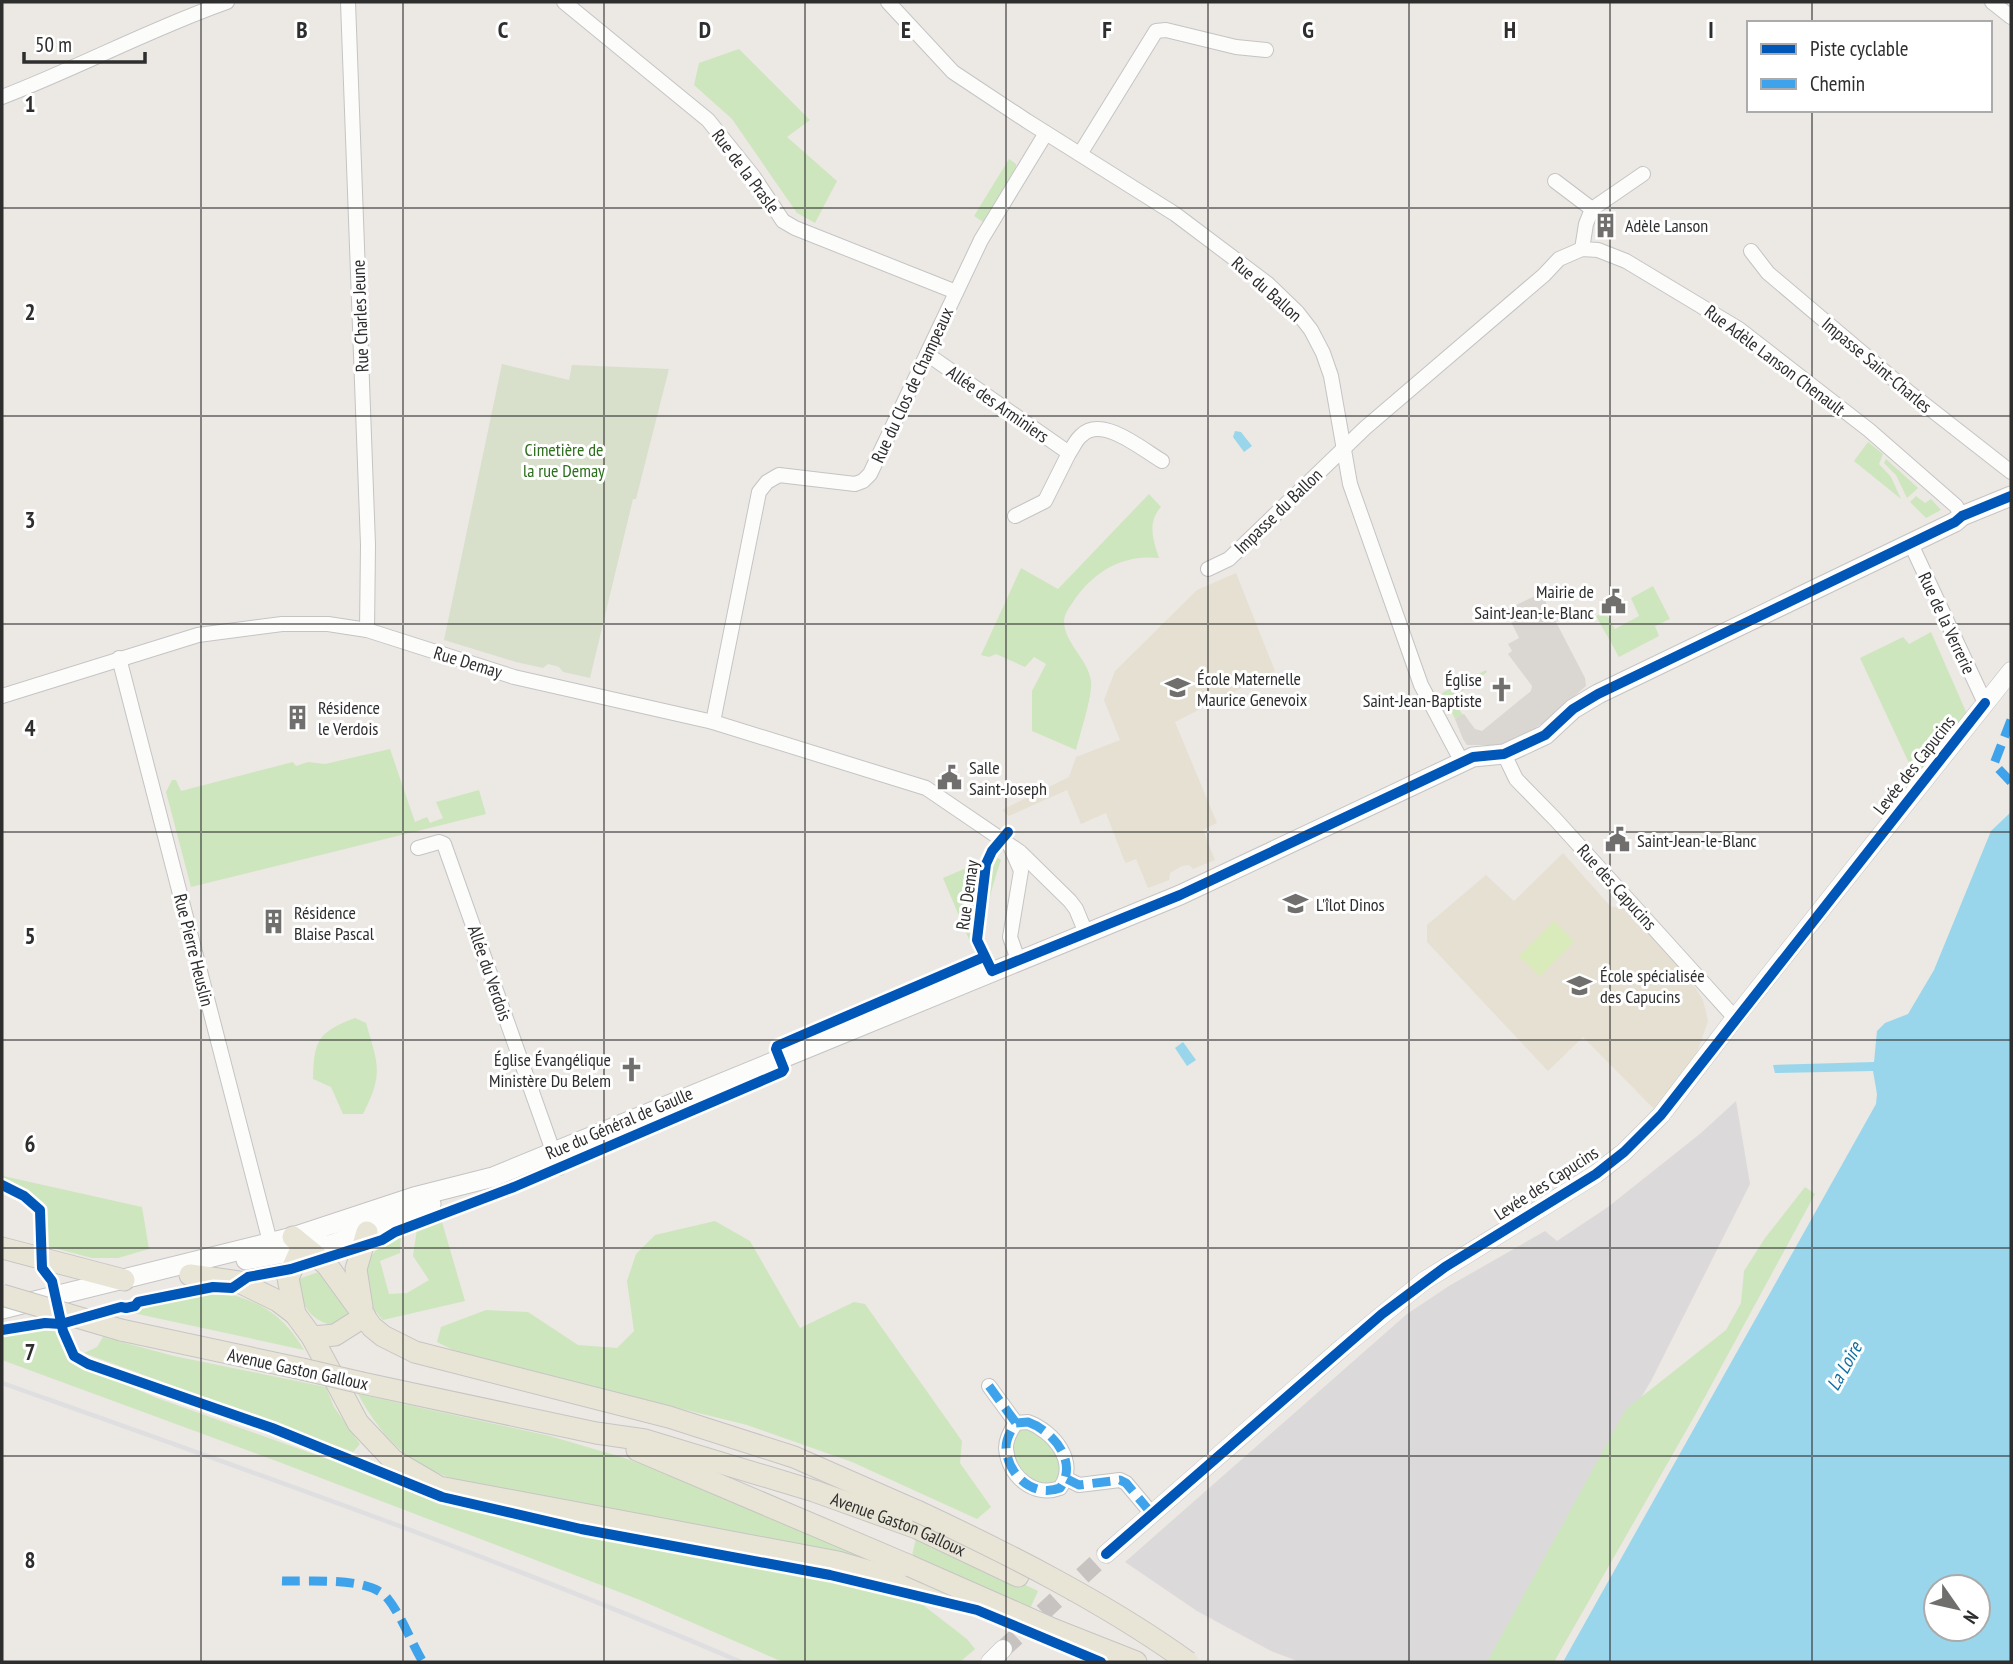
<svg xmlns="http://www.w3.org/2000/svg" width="2013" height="1664" font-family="'PT Sans Narrow',sans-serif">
<rect width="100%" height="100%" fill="#ece8e4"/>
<path fill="#dcd9db" d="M 1736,1101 L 1750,1184 L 1652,1379 L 1571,1518 L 1502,1662 L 1300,1662 L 1271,1651 L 1197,1611 L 1125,1562 L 1407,1314 L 1449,1286 L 1545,1231 L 1557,1241 L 1608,1207 L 1701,1133 Z"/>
<g fill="#e6e0d3">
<path d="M 1236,573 L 1275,671 L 1175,722 L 1217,823 L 1203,830 L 1215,860 L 1193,869 L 1189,865 L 1182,866 L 1170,873 L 1169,880 L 1148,888 L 1136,859 L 1126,863 L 1124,860 L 1106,813 L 1081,824 L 1067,790 L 1009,816 L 1002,810 L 1069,777 L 1076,757 L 1120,740 L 1104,700 L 1115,671 L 1197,590 Z"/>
<path d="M 1563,853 L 1611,907 L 1626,906 L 1684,970 L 1703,1000 L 1708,1021 L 1697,1053 L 1654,1109 L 1583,1037 L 1548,1071 L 1427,942 L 1427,925 L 1486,875 L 1514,901 Z"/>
</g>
<g fill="#cee6be">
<path d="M 739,49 L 810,120 L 787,137 L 837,181 L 815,223 L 797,213 L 732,119 L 694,85 L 699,63 Z"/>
<path d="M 1009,159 L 1016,164 L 1016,168 L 983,222 L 974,216 Z"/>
<path d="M 1868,442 L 1883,454 L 1879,464 L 1891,477 L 1901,499 L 1854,461 Z"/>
<path d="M 1886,459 L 1918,488 L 1907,498 L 1896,475 L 1884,463 Z"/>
<path d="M 1149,494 L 1161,507 C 1147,522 1153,540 1159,558 C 1122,554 1093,572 1073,602 C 1069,608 1064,614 1064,622 C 1065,644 1088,659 1091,681 C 1093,695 1080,734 1076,750 L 1032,731 L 1032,691 L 1046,664 L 1034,657 L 1025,667 L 996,654 L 989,657 L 981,655 L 1021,568 L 1058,589 Z"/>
<path d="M 1916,496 L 1925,503 L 1931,499 L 1941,510 L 1926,518 L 1910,502 Z"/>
<path d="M 1653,586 L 1670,619 L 1655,626 L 1659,636 L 1619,657 L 1596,616 L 1609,609 L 1610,612 L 1606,614 L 1615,629 L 1639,616 L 1631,598 Z"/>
<path d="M 1931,632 L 1967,714 L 1916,778 L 1860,658 L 1903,637 L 1909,644 Z"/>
<path d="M 1486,670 L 1487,672 L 1458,694 L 1458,708 L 1463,715 L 1455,719 L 1442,693 Z"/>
<path d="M 390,749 L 415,822 L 427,817 L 430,823 L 443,818 L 436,802 L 479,790 L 486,814 L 191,887 L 166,792 L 172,780 L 176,780 L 181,791 L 293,762 L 296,766 L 308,762 L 325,764 Z"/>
<path d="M 995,856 L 1001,860 C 991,889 982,922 986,953 L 980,939 L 990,865 Z"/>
<path d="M 983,861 L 976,941 L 980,953 L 976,956 L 943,878 Z"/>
<path d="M 355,1018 L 366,1023 C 378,1065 384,1073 363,1114 L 343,1114 L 331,1087 L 313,1079 C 314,1040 318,1032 355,1018 Z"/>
<path d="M 3,1176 L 142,1207 L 149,1249 L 118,1258 L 92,1258 L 46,1246 L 45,1208 L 25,1192 L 4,1180 Z"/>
<path d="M 1805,1187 L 1815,1194 L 1694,1417 L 1554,1662 L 1487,1662 L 1626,1409 L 1726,1330 L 1741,1303 L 1744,1271 L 1765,1238 Z"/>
<path d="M 715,1221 L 750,1241 L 800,1328 L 854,1302 L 865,1304 L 962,1441 L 960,1463 L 991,1507 L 977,1519 L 852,1462 L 747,1425 L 463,1355 L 437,1342 L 441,1327 L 486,1310 L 528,1312 L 578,1345 L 617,1348 L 634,1331 L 627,1281 L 636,1254 L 655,1235 Z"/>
<path d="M 442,1222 L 465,1301 L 383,1320 C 375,1311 362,1293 363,1280 C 365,1259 381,1239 401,1234 L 400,1253 L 380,1261 L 389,1294 L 407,1293 L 429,1280 L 413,1256 L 417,1229 Z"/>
<path d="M 324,1270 L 350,1314 L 331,1325 C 306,1318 303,1303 296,1280 Z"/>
<path d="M 222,1292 C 262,1302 283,1315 304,1350 L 133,1313 L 136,1306 Z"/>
<path d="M 43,1326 L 61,1332 L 80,1365 L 157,1398 L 462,1507 L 578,1534 L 834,1580 L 923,1605 L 967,1639 L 975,1649 L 960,1662 L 783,1662 L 640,1600 L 279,1462 L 2,1360 L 2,1334 Z"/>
<path d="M 103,1337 L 174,1356 L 326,1387 L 334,1407 L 360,1444 L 353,1452 L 84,1353 L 97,1347 Z"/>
<path d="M 358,1394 L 550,1436 L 618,1456 L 670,1473 L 881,1565 L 458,1481 C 447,1476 434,1472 423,1466 C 394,1450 373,1422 358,1394 Z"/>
<path d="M 1027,1427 C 1048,1434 1057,1453 1062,1473 L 1055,1483 L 1049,1484 L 1032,1481 L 1016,1464 L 1011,1443 L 1021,1429 Z"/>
<path d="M 917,1533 L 1038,1591 L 1029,1611 L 911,1560 Z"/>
</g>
<path fill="#d8e0cc" d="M 502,364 L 569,380 L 572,365 L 669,369 L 636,499 L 633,499 L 590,678 L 563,672 L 559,667 L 548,664 L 543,668 L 516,662 L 444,640 Z"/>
<path fill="#d9eabb" d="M 1554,921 L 1574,942 L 1540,976 L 1519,956 Z"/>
<path fill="#dad6d2" d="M 1539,594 L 1542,595 L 1585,678 L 1586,686 L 1547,720 L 1518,740 L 1497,745 L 1467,745 L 1463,739 L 1455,719 L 1464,714 L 1475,729 L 1482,731 L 1531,691 L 1532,686 L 1508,654 L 1512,651 L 1508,644 L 1519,638 L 1507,614 L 1508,609 Z"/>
<g fill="#99d6ec" fill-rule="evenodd">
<path d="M 1235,431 L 1241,432 L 1252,446 L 1244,452 L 1233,437 Z"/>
<path d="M 2011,812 L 2011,1662 L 1563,1662 L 1876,1104 L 1877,1094 L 1873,1071 L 1775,1073 L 1773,1065 L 1874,1062 L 1877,1031 L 1885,1023 L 1908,1014 L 1934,970 L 1991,831 ZM 1936,1587 L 1978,1587 L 1978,1629 L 1936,1629 Z"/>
<path d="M 1183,1042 L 1196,1060 L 1187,1066 L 1175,1048 Z"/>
</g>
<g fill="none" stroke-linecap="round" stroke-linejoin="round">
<path stroke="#c6c3c0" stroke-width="18" stroke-dasharray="18 9" stroke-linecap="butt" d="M 1003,1649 L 1106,1554"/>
<defs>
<g id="minor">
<path d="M 348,2 L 368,545 L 367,630"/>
<path d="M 564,2 L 708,120 L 753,176 L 783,221 L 795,228 L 956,292"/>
<path d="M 888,2 L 953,72 L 1027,121 L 1175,214 L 1268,284 L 1297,312 L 1311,330 L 1323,353 L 1331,376 L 1350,484 L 1421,685 L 1462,762"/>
<path d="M 1992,2 L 2011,17"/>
<path d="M 2,97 C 78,68 150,29 227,2"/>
<path d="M 1080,154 L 1156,31 L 1166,30 L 1236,47 L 1266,50"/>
<path d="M 1555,181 L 1592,209"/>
<path d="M 1582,249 L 1586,224 L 1592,209 L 1643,174"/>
<path d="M 1751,251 L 1768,273 L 1910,393 L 2011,472"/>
<path d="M 927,354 L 1069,453 L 1045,501 L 1015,516"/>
<path d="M 1069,453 C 1073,448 1076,439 1082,435 C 1102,415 1143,450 1162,461"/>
<path d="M 1910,542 L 1985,703"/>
<path d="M 1208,569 L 1229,559 L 1365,428 L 1544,275 L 1559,259 L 1582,249 L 1598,250 L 1626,261 L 1739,329 L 1869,430 L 1956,506 L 1962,516"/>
<path d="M 119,658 L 270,1242"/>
<path d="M 2,696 L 198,635 L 282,624 L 328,624 L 367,630 L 514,677 L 713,722 L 926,788 L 1020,852 L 1070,901 L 1076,909 L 1086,933"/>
<path d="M 713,722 L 759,492 L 767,482 L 779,475 L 855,484 L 863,481 L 870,474 L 981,240 L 1046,133"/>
<path d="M 1504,754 L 1516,779 L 1556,820 L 1735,1018"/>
<path d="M 418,848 L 439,842 L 444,844 L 559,1168"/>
<path d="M 1011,848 L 1021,871 L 1010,937 L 1018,960"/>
<path d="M 989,1386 L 1016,1423"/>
<path d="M 1028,1422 C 1053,1431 1079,1462 1060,1488 C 1034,1498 1008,1476 1006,1448 C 1006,1439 1011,1430 1016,1423 Z"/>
<path d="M 1067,1479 L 1079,1485 L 1120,1480 L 1126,1483 L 1152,1514"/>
</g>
<g id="tertiary">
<path d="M 1106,1554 L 1343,1347 L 1424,1281 L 1596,1174 L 1624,1152 L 1661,1115 L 1735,1018 L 2011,671"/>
<path d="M 990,1662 L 1003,1649"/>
</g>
<g id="secondary">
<path d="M 246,1260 L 333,1244 L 431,1204"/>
<path d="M 2,1309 L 293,1237 L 414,1197 L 493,1177 L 1180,895 L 1473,757 L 1504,754 L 1545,735 L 1573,709 L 1598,694 L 1955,522 L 1962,516 L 2011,496"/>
</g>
<g id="primary">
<path d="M 293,1237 L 327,1265 L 372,1327 L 383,1336 L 415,1352 L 669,1417 L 794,1457 L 917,1511"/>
<path d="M 2,1248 L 124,1280"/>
<path d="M 190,1275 L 239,1282 L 278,1301 L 295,1314 L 312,1337 L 358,1423 L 393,1460 L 439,1487 L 838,1562 L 970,1601"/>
<path d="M 362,1307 L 356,1269 L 367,1232"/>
<path d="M 295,1314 L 288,1278 L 300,1251"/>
<path d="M 121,1330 L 302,1369"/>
<path d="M 312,1337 L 335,1335 L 365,1316"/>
<path id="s1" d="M 362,1383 L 596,1433 L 645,1440 L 814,1491 L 917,1528 L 1018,1576"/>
<path d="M 637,1450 L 910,1566"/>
<path d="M 1055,1630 L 1136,1662"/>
</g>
</defs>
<use href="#minor" stroke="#c5c4c5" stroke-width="16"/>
<use href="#tertiary" stroke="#c5c4c5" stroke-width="19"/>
<use href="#secondary" stroke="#c5c4c5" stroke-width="21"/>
<use href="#primary" stroke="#c6c5c4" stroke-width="23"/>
<use href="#minor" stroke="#fcfcfb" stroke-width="14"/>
<use href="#tertiary" stroke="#fcfcfb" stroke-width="18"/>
<use href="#secondary" stroke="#fcfcfb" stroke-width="19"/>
<use href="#primary" stroke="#e8e4d6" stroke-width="21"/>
<path stroke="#dfdfe1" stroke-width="4.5" d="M 2,1383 C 250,1471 499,1558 741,1662"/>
<defs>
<g id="primary-bridge">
<path d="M 2,1295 L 121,1330"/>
<path d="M 302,1369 L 362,1383"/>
<path d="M 917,1511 C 1009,1554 1106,1603 1188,1662"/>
<path d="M 910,1566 L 1055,1630"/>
</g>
</defs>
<use href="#primary-bridge" stroke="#c6c5c4" stroke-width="23" stroke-linecap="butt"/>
<use href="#primary-bridge" stroke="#e8e4d6" stroke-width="21"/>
<g stroke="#3ea3eb" stroke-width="9" stroke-dasharray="18 9" stroke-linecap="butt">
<path d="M 2011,720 L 1994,764 L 2011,782"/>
<path d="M 989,1386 L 1016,1423"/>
<path d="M 1028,1422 C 1053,1431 1079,1462 1060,1488 C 1034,1498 1008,1476 1006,1448 C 1006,1439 1011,1430 1016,1423 Z"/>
<path d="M 1067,1479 L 1079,1485 L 1120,1480 L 1126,1483 L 1152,1514"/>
<path d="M 282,1581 C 309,1582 371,1576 388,1599 C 401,1615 412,1644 423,1662"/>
</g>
<defs>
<g id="cycleway">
<path d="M 1008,832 L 992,851 L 986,864 L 977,940 L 992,971 L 1180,895 L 1473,757 L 1504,754 L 1545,735 L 1573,709 L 1598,694 L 1955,522 L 1962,516 L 2011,496"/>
<path d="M 2,1185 L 24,1196 L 40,1210 L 42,1268 L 52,1281 L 63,1331 L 74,1356 L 88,1364 L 272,1428 L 442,1497 L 581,1529 L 830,1575 L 977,1610 L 1101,1662"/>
<path d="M 2,1330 L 45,1323 L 61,1324 L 121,1307 L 126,1308 L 135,1306 L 138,1302 L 213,1287 L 232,1288 L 248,1277 L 291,1269 L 382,1240 L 395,1232 L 514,1187 L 782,1072 L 784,1069 L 776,1049 L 777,1046 L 984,957"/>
<path d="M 1106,1554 L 1382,1314 L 1445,1267 L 1596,1174 L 1624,1152 L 1661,1115 L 1985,703"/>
</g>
</defs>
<use href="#cycleway" stroke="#fff" stroke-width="15"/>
<use href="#cycleway" stroke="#0057b8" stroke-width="10"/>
</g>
<path fill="none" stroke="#2e2e2e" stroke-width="2" stroke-opacity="0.55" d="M 201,2 L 201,1662M 403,2 L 403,1662M 604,2 L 604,1662M 805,2 L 805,1662M 1006,2 L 1006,1662M 1208,2 L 1208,1662M 1409,2 L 1409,1662M 1610,2 L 1610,1662M 1812,2 L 1812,23M 1812,110 L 1812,1662M 2,208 L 2011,208M 2,416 L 2011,416M 2,624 L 2011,624M 2,832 L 2011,832M 2,1040 L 2011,1040M 2,1248 L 2011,1248M 2,1456 L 2011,1456"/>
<defs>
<symbol id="building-bare" viewBox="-9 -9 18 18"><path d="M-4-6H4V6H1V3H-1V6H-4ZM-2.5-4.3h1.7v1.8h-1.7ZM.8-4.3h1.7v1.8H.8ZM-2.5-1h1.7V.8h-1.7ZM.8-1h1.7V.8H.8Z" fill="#706f6e" stroke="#fff" stroke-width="2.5" paint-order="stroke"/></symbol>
<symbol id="civic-bare" viewBox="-9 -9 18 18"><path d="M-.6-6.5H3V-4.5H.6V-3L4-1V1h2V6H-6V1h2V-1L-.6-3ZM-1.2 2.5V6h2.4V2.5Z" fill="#706f6e" stroke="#fff" stroke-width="2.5" paint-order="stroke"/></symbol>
<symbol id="school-bare" viewBox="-9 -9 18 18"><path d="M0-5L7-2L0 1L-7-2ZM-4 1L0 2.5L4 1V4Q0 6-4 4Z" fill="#706f6e" stroke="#fff" stroke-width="2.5" paint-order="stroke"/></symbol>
<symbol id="church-bare" viewBox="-9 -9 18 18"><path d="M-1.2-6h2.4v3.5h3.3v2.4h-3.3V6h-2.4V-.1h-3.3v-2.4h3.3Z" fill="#706f6e" stroke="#fff" stroke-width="2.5" paint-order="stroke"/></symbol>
</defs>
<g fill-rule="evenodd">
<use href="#building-bare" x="1588" y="208" width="35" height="35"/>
<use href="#civic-bare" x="1596" y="584" width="35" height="35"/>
<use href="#school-bare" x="1160" y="670" width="35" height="35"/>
<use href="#church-bare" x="1484" y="672" width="35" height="35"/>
<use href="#building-bare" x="280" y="700" width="35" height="35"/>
<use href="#civic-bare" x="932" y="760" width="35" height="35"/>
<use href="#civic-bare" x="1600" y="822" width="35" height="35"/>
<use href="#school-bare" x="1278" y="886" width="35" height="35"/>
<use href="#building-bare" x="256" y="904" width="35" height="35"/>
<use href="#school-bare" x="1562" y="968" width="35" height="35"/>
<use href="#church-bare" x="614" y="1052" width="35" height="35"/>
</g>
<g text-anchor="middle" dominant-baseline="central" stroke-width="6" stroke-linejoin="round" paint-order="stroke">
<g font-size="18" fill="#2e2e2e" stroke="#fff">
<text transform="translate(746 171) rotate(53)">Rue de la Prasle</text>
<text transform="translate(1267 289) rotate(42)">Rue du Ballon</text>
<text transform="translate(360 316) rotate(-92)">Rue Charles Jeune</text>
<text transform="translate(1775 360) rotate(37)">Rue Adèle Lanson Chenault</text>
<text transform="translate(1877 365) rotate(40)">Impasse Saint-Charles</text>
<text transform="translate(912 385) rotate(-65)">Rue du Clos de Champeaux</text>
<text transform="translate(998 404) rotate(35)">Allée des Arminiers</text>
<text transform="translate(1278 511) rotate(-44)">Impasse du Ballon</text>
<text transform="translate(1947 623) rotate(65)">Rue de la Verrerie</text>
<text transform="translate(468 662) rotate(17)">Rue Demay</text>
<text transform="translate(1914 765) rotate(-52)">Levée des Capucins</text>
<text transform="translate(1617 887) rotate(48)">Rue des Capucins</text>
<text transform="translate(967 895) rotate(-82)">Rue Demay</text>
<text transform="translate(194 950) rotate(76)">Rue Pierre Heuslin</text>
<text transform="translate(490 973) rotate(71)">Allée du Verdois</text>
<text transform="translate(619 1123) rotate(-23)">Rue du Général de Gaulle</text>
<text transform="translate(1546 1183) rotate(-33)">Levée des Capucins</text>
<text transform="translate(298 1369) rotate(12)">Avenue Gaston Galloux</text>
<text stroke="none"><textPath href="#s1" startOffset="556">Avenue Gaston Galloux</textPath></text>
</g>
<g font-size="18" fill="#2e2e2e" stroke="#fff" text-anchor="start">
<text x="1625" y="225">Adèle Lanson</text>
<text x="1594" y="591" text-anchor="end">Mairie de<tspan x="1594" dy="21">Saint-Jean-le-Blanc</tspan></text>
<text x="1197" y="678">École Maternelle<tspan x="1197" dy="21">Maurice Genevoix</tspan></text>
<text x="1482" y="679" text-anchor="end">Église<tspan x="1482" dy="21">Saint-Jean-Baptiste</tspan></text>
<text x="318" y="707">Résidence<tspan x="318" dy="21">le Verdois</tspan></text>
<text x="969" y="767">Salle<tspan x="969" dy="21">Saint-Joseph</tspan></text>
<text x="1637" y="840">Saint-Jean-le-Blanc</text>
<text x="1316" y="904">L'îlot Dinos</text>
<text x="294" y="912">Résidence<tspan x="294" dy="21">Blaise Pascal</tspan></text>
<text x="1600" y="975">École spécialisée<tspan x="1600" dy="21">des Capucins</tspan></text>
<text x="611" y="1059" text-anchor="end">Église Évangélique<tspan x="611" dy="21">Ministère Du Belem</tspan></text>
</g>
<g font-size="18" fill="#2c6e1b" stroke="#fff">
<text x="564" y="449">Cimetière de<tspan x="564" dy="21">la rue Demay</tspan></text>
</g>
<g font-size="19" font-style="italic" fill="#0d6fa3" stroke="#fff">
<text transform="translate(1844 1366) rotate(-61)">La Loire</text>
</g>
</g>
<g font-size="23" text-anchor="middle" font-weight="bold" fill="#2e2e2e" stroke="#fff" stroke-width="6" stroke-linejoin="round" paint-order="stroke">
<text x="302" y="38">B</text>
<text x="503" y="38">C</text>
<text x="705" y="38">D</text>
<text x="906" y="38">E</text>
<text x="1107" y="38">F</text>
<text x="1308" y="38">G</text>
<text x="1510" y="38">H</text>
<text x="1711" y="38">I</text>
<text x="30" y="112">1</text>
<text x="30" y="320">2</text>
<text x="30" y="528">3</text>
<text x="30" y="736">4</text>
<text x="30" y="944">5</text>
<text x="30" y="1152">6</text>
<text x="30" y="1360">7</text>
<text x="30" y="1568">8</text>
</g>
<rect width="2013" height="1664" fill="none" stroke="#2e2e2e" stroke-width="7"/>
<rect x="1747" y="21" width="245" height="91" fill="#ffffff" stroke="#ababab" stroke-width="2"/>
<rect x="1761" y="44" width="35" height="10" fill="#0057b8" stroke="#ababab" stroke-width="2"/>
<text x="1810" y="56" font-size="21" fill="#2e2e2e">Piste cyclable</text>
<rect x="1761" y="79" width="35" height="10" fill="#3ea3eb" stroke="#ababab" stroke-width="2"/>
<text x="1810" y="91" font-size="21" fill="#2e2e2e">Chemin</text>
<g transform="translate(1957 1608) rotate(124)"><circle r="33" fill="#ffffff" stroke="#ababab" stroke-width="2"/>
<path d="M0-5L12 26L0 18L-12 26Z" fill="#706f6e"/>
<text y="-10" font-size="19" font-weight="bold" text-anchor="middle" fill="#2e2e2e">N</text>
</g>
<path d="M24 52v10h121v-10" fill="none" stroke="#2e2e2e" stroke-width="3.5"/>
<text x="35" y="52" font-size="21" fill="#2e2e2e" stroke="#ffffff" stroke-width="5" paint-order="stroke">50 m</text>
</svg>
